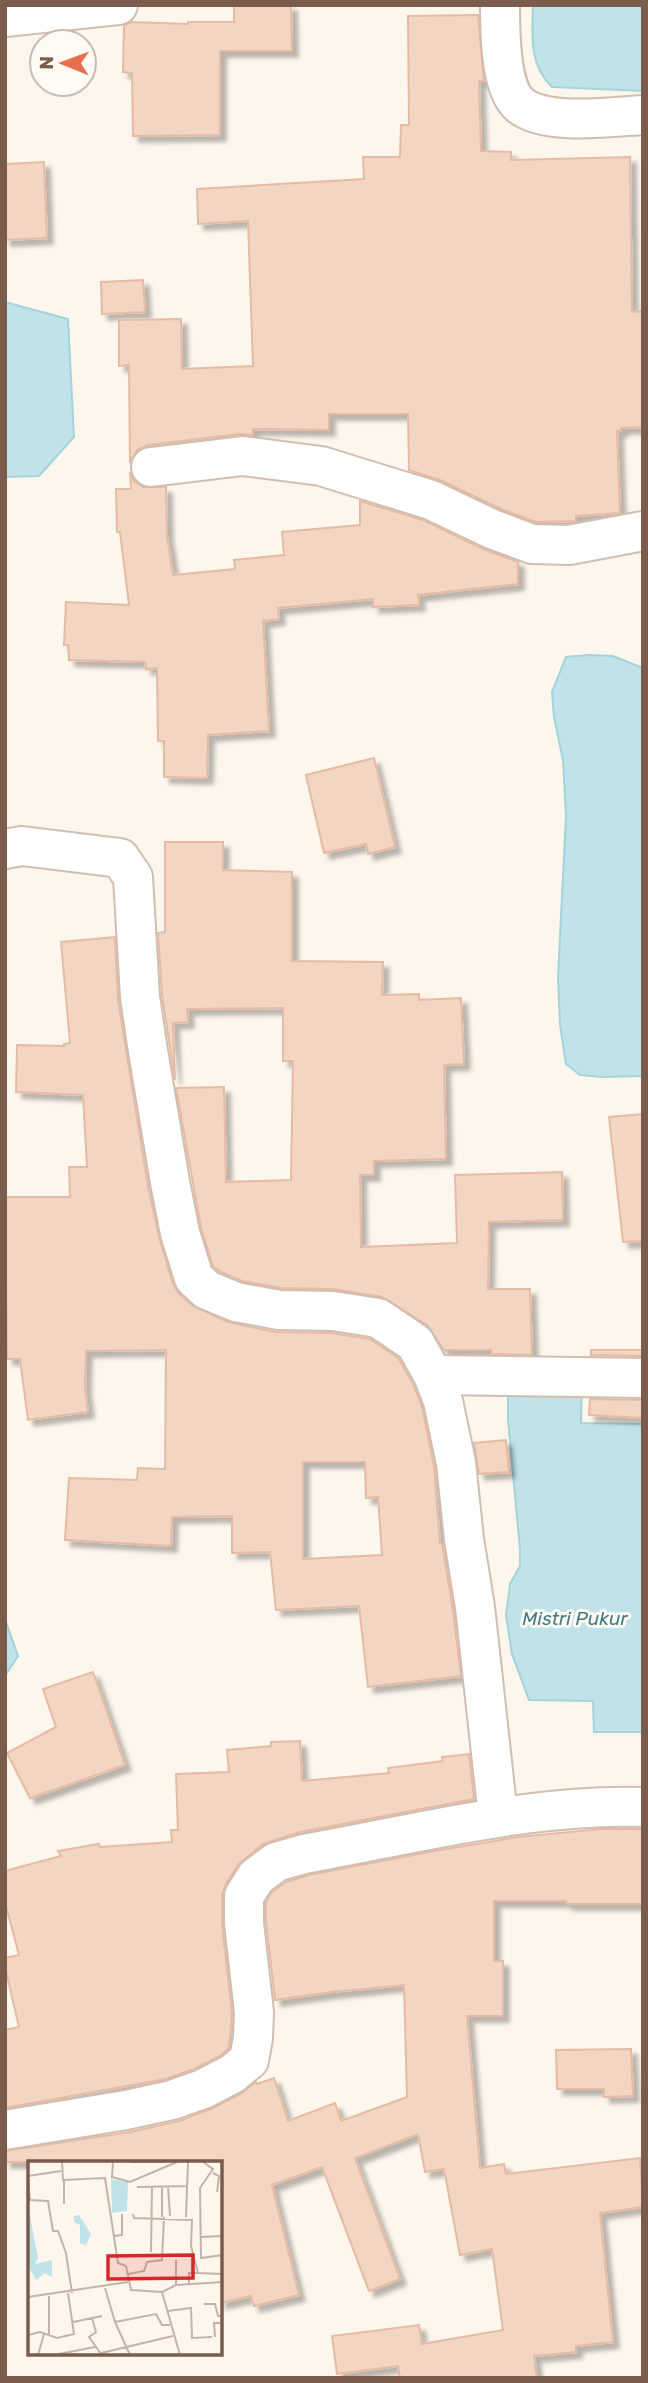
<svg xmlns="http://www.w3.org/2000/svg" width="648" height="2383" font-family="Rubik,sans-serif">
<defs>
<filter id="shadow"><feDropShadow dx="6" dy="6" stdDeviation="2" flood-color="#0004"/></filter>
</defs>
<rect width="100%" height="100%" fill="#fdf6ec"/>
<g fill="#bfe3e8" stroke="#a5d3da" stroke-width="2">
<path d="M 533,5 L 643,5 L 643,91 L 552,87 C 529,66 532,35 533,5 Z"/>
<path d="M 5,302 L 68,319 L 74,437 L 39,476 L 5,477 Z"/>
<path d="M 589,655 L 613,656 L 643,668 L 643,1076 L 603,1077 L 580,1075 L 566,1064 L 560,1025 L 558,977 L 566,816 L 563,760 L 554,717 L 552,692 L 566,657 Z"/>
<path d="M 508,1382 L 582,1383 L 581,1423 L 643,1424 L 643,1732 L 594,1732 L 593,1701 L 529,1700 L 512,1654 L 506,1615 L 510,1584 L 520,1566 L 520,1550 L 508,1419 Z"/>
<path d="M 5,1619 L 18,1656 L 5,1676 Z"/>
</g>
<g fill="#f3d5c3" stroke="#e6bba3" stroke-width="2" fill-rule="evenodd" filter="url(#shadow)">
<path d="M 291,5 L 292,51 L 220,51 L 220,135 L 133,136 L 132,73 L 123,72 L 124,25 L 131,22 L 188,24 L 188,22 L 234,22 L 234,6 Z"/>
<path d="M 478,15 L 484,81 L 479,81 L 481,151 L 511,152 L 511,160 L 630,157 L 632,312 L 643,311 L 643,427 L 621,428 L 621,431 L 617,431 L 620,513 L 576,516 L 576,521 L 536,522 L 501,509 L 440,480 L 409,470 L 408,414 L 329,414 L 329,430 L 253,429 L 253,435 L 240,434 L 148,445 L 137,450 L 130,463 L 129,365 L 119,366 L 119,320 L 181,319 L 182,369 L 253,366 L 248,221 L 198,224 L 197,189 L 364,179 L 363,157 L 400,157 L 401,125 L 409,125 L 408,16 Z"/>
<path d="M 44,162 L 47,238 L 5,240 L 5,164 Z"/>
<path d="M 143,280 L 145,312 L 102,314 L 101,282 Z"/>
<path d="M 130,472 L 134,481 L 143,487 L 166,487 L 167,536 L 173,575 L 235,569 L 234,560 L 284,555 L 282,532 L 360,525 L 360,501 L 423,520 L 483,549 L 518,562 L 518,584 L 418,595 L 419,605 L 373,607 L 373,599 L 278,608 L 279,619 L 263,621 L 269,731 L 208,735 L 207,778 L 164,777 L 164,741 L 158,741 L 157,668 L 146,669 L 145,662 L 69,660 L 68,645 L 64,645 L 66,602 L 129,605 L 120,532 L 117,532 L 116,489 L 131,489 Z"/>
<path d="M 374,758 L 395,847 L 368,854 L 366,844 L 324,853 L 306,775 Z"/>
<path d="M 165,842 L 223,842 L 223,870 L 292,872 L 292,961 L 383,962 L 382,995 L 419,994 L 419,1000 L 461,998 L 464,1064 L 444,1065 L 446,1159 L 374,1161 L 374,1175 L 360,1175 L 361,1247 L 457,1243 L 455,1175 L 562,1172 L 563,1220 L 489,1222 L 488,1289 L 530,1289 L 532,1355 L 491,1354 L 491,1350 L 444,1350 L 427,1325 L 382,1297 L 333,1289 L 281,1288 L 242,1281 L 219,1271 L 213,1266 L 201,1228 L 176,1088 L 224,1087 L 226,1182 L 291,1180 L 293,1061 L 283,1061 L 283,1008 L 187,1009 L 188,1022 L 173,1023 L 175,1080 L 162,995 L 158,933 L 165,932 Z"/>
<path d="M 115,937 L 118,1000 L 148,1186 L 159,1237 L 173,1284 L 179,1294 L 193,1306 L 228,1322 L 275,1332 L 331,1333 L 370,1339 L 398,1358 L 413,1384 L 422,1407 L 434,1466 L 440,1543 L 442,1543 L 453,1610 L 461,1676 L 368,1687 L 359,1606 L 276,1610 L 270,1552 L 232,1553 L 232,1516 L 172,1517 L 171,1546 L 65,1540 L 69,1478 L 137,1480 L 138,1468 L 165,1469 L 166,1350 L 86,1351 L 85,1388 L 88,1412 L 28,1420 L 20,1359 L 7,1359 L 5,1197 L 70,1197 L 69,1167 L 87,1167 L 83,1095 L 16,1092 L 17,1045 L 64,1046 L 64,1044 L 70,1043 L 61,942 ZM 303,1462 L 365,1462 L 366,1498 L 378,1497 L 382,1555 L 303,1559 Z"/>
<path d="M 643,1114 L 643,1241 L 623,1242 L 609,1117 Z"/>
<path d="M 591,1350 L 643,1350 L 643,1356 L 591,1355 Z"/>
<path d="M 590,1399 L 643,1400 L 643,1418 L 589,1415 Z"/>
<path d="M 506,1440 L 509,1472 L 479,1474 L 474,1443 Z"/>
<path d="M 93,1672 L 125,1765 L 30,1798 L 7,1753 L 56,1727 L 43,1689 Z"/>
<path d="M 300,1741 L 302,1781 L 389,1773 L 388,1768 L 443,1761 L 442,1757 L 469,1754 L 474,1799 L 300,1832 L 263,1844 L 238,1865 L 226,1884 L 222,1895 L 222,1925 L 232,2013 L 229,2048 L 220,2056 L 194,2069 L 166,2079 L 5,2108 L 5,2030 L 19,2027 L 5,1967 L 5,1958 L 19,1955 L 5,1902 L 5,1871 L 61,1856 L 58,1851 L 99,1844 L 100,1847 L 172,1842 L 171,1830 L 178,1830 L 176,1774 L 229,1772 L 227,1750 L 271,1746 L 271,1742 Z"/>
<path d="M 601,1829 L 643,1829 L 643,1904 L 566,1904 L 566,1901 L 494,1901 L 494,1961 L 503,1961 L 503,2016 L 467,2016 L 480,2168 L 504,2164 L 506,2174 L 640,2158 L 643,2207 L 600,2213 L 613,2342 L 576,2346 L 576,2352 L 534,2356 L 537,2378 L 400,2378 L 398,2366 L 337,2374 L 332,2336 L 419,2325 L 422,2344 L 503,2330 L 492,2249 L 460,2255 L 444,2169 L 425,2172 L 418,2134 L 355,2158 L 400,2279 L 369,2291 L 322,2167 L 272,2185 L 299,2295 L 254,2306 L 251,2296 L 220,2303 L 220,2162 L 5,2162 L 5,2151 L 130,2132 L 179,2121 L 213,2108 L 242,2093 L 256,2082 L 257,2084 L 274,2078 L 288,2121 L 335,2103 L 341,2121 L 407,2097 L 404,1985 L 332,1992 L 275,2000 L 266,1922 L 266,1902 L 272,1892 L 286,1882 L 309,1875 L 434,1851 L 518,1837 Z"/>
<path d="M 631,2049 L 633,2096 L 604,2097 L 604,2089 L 557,2089 L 556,2050 Z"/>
</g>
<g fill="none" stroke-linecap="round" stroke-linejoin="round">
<defs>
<g id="minor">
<path d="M 500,5 C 500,29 500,89 520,105 C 546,126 610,117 643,115"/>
<path d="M 5,17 L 118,5"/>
<path d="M 151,467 L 243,456 L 321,466 L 431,500 L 492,529 L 532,544 L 569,545 L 643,531"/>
<path d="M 5,849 L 22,846 L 120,858 L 133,877 L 140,997 L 148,1051 L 170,1182 L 180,1233 L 194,1278 L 207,1290 L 236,1302 L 279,1310 L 333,1311 L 378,1318 L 415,1343 L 433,1375 L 443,1401 L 456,1463 L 464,1539 L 475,1607 L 498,1816"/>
<path d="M 433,1375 L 643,1378"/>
<path d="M 5,2130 L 126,2110 L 172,2100 L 203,2089 L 232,2074 L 249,2060 L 253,2038 L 254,2012 L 244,1923 L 244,1896 L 256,1877 L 276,1862 L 304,1854 C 416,1834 528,1804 643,1807"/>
</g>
</defs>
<use href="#minor" stroke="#d1beb0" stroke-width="42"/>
<use href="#minor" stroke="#fff" stroke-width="38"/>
</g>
<g text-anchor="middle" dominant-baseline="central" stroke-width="6" stroke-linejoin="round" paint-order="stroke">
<g font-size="19" font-style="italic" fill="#437c86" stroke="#fffaf3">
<text x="575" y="1618">Mistri Pukur</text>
</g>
</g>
<g transform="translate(28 2161)">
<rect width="194" height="194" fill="#fdf6ec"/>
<path d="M 83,18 L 100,21 L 99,50 L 84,52 ZM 0,45 L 10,97 L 7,103 L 24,99 L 24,116 L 17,112 L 8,119 L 0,105 ZM 51,54 L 63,73 L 58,84 L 52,82 L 52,64 L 46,61 L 46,55 Z" fill="#bfe3e8"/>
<path fill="none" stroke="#c5b3a7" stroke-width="2" d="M 34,1 L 35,19 L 77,17 L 90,102 L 98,105 L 103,129 L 134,131 L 152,194M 85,1 L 84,16 L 102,21 L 149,1M 103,1 L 137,1M 175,1 L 185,8 L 172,27 L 173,97 L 195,94M 185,12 L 191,15 L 189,31M 0,15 L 33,10M 36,19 L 36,43M 0,20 L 2,39 L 20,40 L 25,70 L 30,70 L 38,92 L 44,132M 134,25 L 134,56M 140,25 L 142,55M 109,26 L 160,25M 105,53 L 106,57 L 164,59 L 163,85 L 170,112 L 161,112 L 161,123M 158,56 L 160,1M 85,75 L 94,74 L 94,53M 173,76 L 195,75M 123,91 L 124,26M 170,112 L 195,113M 100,113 L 116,110 L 119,101 L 134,99 L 136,56M 148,124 L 195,121M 77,127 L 87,161 L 128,153 L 134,164 L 142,164M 134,131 L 148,124 L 148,99M 21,135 L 21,173M 0,136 L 100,121M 176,143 L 187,143 L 190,155 L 195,155M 140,150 L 163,147 L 164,177 L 184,176M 64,157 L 68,171 L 61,176 L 73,193M 45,161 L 74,155M 87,161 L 102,194M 0,174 L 12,171 L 29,177 L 46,173 L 40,132M 187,176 L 186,162 L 195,162M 73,192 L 145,175M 31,193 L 67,186M 10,194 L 16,173"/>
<path fill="#d62828" fill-opacity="0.15" stroke="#d62828" stroke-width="3.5" d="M 165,94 L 165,117 L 80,118 L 80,95 Z"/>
<rect width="194" height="194" fill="none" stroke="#7a5c4d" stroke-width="3.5"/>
</g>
<rect width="648" height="2383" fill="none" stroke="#7a5c4d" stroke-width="14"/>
<g transform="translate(63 63) rotate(271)"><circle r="33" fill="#fffaf3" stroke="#cabbb1" stroke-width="2"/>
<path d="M0-5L12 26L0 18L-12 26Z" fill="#e76f51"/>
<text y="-10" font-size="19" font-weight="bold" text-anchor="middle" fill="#7a5c4d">N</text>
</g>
</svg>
